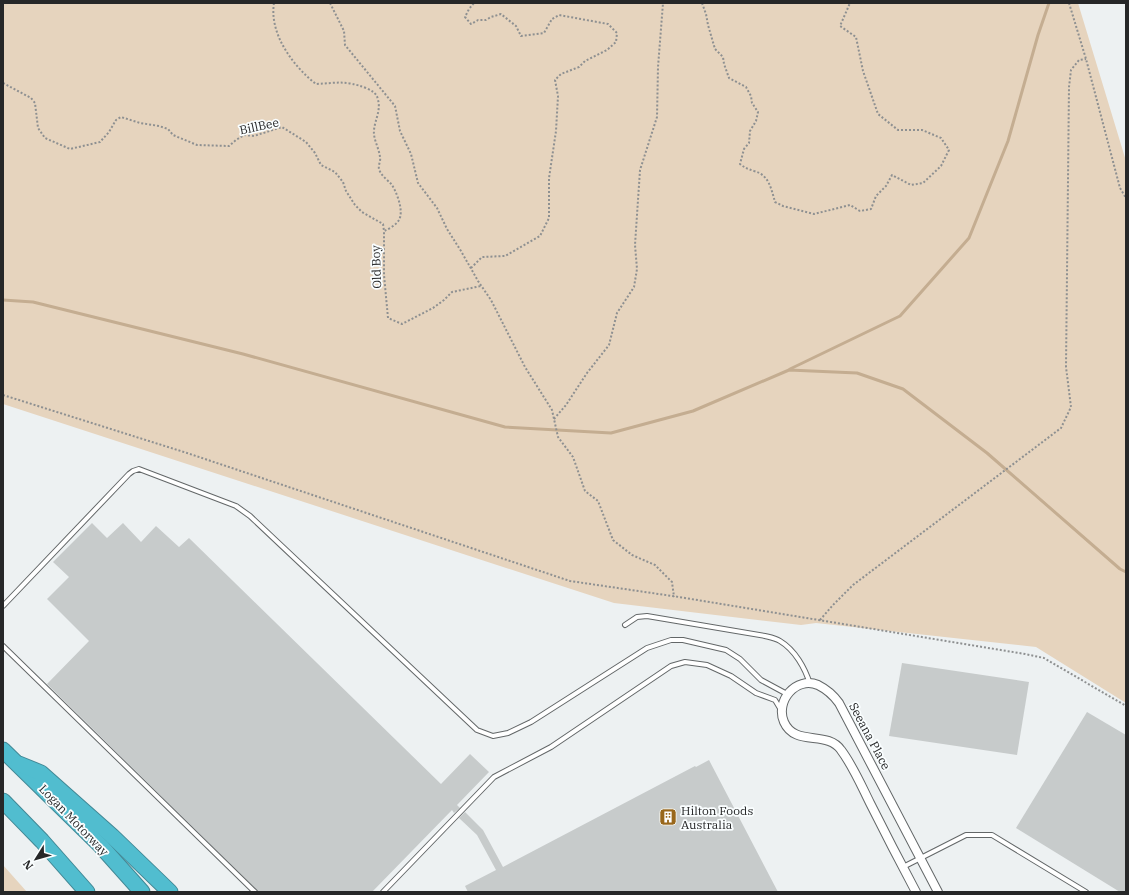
<svg xmlns="http://www.w3.org/2000/svg" width="1129" height="895" font-family="'IBM Plex Serif',serif">
<rect width="100%" height="100%" fill="#edf1f2"/>
<g fill="#e6d4be">
<path d="M 3,3 L 1078,3 L 1126,161 L 1126,703 L 1036,647 L 816,623 L 801,625 L 614,603 L 3,404 Z"/>
<path d="M 3,865 L 27,892 L 3,892 Z"/>
</g>
<g fill="none" stroke-linecap="round" stroke-linejoin="round">
<g stroke="#c4ad91" stroke-width="3">
<path d="M 3,300 L 33,302 L 243,354 L 505,427 L 611,433 L 693,411 L 789,370 L 857,373 L 903,389 L 987,453 L 1120,569 L 1126,572"/>
<path d="M 790,369 L 900,316 L 969,238 L 1008,141 L 1038,35 L 1049,3"/>
</g>
</g>
<g fill="#c7cbcb">
<path d="M 92,523 L 107,538 L 123,523 L 141,542 L 156,526 L 179,547 L 189,538 L 441,784 L 470,754 L 489,772 L 457,805 L 460,808 L 454,813 L 452,810 L 372,892 L 259,892 L 47,684 L 89,641 L 47,599 L 69,577 L 53,562 Z"/>
<path d="M 902,663 L 1029,682 L 1017,755 L 889,736 Z"/>
<path d="M 1087,712 L 1126,735 L 1126,892 L 1120,892 L 1016,828 Z"/>
<path d="M 709,760 L 778,892 L 468,892 L 465,886 L 496,870 L 477,835 L 459,818 L 465,812 L 483,830 L 503,867 L 695,766 L 696,767 Z"/>
</g>
<g fill="none" stroke-linecap="round" stroke-linejoin="round">
<defs>
<g id="service">
<path d="M 3,606 L 129,474 L 133,471 L 139,469 L 236,506 L 250,516 L 477,730 L 493,736 L 508,733 L 531,722 L 647,648 L 671,640 L 683,640 L 726,650 L 740,659 L 761,680 L 787,694"/>
<path d="M 625,625 L 637,617 L 647,616 L 765,636 C 769,637 775,638 780,641 C 795,650 805,668 810,684"/>
<path d="M 3,646 L 255,892"/>
<path d="M 903,867 L 966,835 L 992,835 L 1086,892"/>
<path d="M 383,892 L 494,777 L 551,747 L 671,666 L 685,662 L 707,665 L 731,676 L 756,693 L 775,700 L 781,710"/>
</g>
<path id="minor" d="M 916,892 C 900,862 885,833 870,803 C 861,785 853,766 841,750 C 827,730 795,747 784,722 C 775,701 796,676 818,685 C 826,689 834,696 839,703 L 938,892"/>
<g id="motorway">
<path d="M 3,750 L 101,846 L 142,892"/>
<path d="M 19,764 L 41,773 L 112,836 L 170,892"/>
<path d="M 3,801 L 42,841 L 87,892"/>
</g>
</defs>
<use href="#service" stroke="#636768" stroke-width="6"/>
<use href="#minor" stroke="#636768" stroke-width="10"/>
<use href="#motorway" stroke="#428895" stroke-width="17"/>
<g stroke="#8e9091" stroke-width="2" stroke-dasharray="2 2" stroke-linecap="butt">
<path d="M 274,3 C 269,34 293,66 316,84 C 337,83 345,80 366,88 C 372,91 377,93 378,100 C 381,110 375,120 374,130 C 373,139 379,148 380,157 C 381,161 378,165 379,169 C 381,176 388,180 392,185 C 397,193 404,211 399,220 C 396,225 389,229 384,231 L 384,275 L 388,318 L 402,324 L 433,308 L 444,300 L 452,292 L 481,286"/>
<path d="M 330,3 L 344,31 L 345,45 L 395,106 L 400,131 L 411,154 L 418,183 L 437,208 L 447,229 L 461,251 L 478,281 L 491,300 L 525,367 L 552,410 L 558,437 L 573,457 L 585,491 L 598,501 L 613,540 L 632,555 L 655,565 L 672,582 L 674,597"/>
<path d="M 702,3 L 706,14 L 708,25 L 715,49 L 723,57 L 724,64 L 729,78 L 746,87 L 751,96 L 752,103 L 758,112 L 756,121 L 750,131 L 749,143 L 744,149 L 740,164 C 745,168 748,169 754,171 C 769,175 771,188 775,202 L 783,206 L 814,214 L 850,205 L 860,211 L 871,209 L 876,196 L 886,186 L 892,175 L 911,185 L 923,183 L 941,166 L 949,150 L 941,138 L 922,130 L 898,130 L 878,114 L 863,71 L 856,37 L 840,26 L 850,3"/>
<path d="M 1069,3 L 1086,59 L 1120,188 L 1126,198"/>
<path d="M 3,83 L 31,98 L 35,103 L 38,128 L 45,138 L 70,149 L 100,142 L 109,132 L 116,120 L 121,117 L 140,123 L 159,126 L 168,129 L 173,135 L 197,145 L 229,146 L 236,140 L 244,135 L 254,136 L 282,127 L 306,142 L 315,153 L 321,165 L 335,172 L 343,182 L 346,191 L 355,205 L 362,212 L 383,224 L 384,231"/>
<path d="M 471,268 L 482,257 L 505,256 L 540,236 L 549,218 L 549,178 L 556,131 L 558,96 L 555,80 L 561,74 L 579,67 L 585,61 L 607,50 L 616,42 L 617,33 L 608,24 L 559,15 L 552,19 L 544,33 L 521,36 L 516,26 L 501,14 L 491,17 L 486,20 L 478,20 L 471,24 L 465,17 L 469,9 L 474,3"/>
<path d="M 3,395 L 187,453 L 570,581 L 679,597 L 1025,654 L 1044,658 L 1126,706"/>
<path d="M 554,419 L 566,405 L 587,373 L 609,345 L 617,313 L 634,287 L 637,269 L 635,245 L 640,170 L 657,117 L 658,67 L 663,3"/>
<path d="M 820,620 L 833,605 L 853,585 L 1061,428 L 1071,407 L 1066,367 L 1069,87 L 1071,70 L 1079,60 L 1086,59"/>
</g>
<use href="#service" stroke="#fff" stroke-width="4"/>
<use href="#minor" stroke="#fff" stroke-width="8"/>
<use href="#motorway" stroke="#51bdcf" stroke-width="15"/>
</g>
<defs>
<symbol id="building-square" viewBox="-11 -11 22 22"><rect x="-9" y="-9" width="18" height="18" rx="4" fill="#99671b" stroke="#fafeff"/><path d="M-4-6H4V6H1V3H-1V6H-4ZM-2.5-4.3h1.7v1.8h-1.7ZM.8-4.3h1.7v1.8H.8ZM-2.5-1h1.7V.8h-1.7ZM.8-1h1.7V.8H.8Z" fill="#fff"/></symbol>
</defs>
<g fill-rule="evenodd">
<use href="#building-square" x="658" y="807" width="20" height="20"/>
</g>
<g text-anchor="middle" dominant-baseline="central" stroke-width="3.5" stroke-linejoin="round" paint-order="stroke">
<g font-size="12" fill="#262728" stroke="#fafeff">
<text transform="translate(259 126) rotate(-12)">BillBee</text>
<text transform="translate(376 267) rotate(-92)">Old Boy</text>
<text transform="translate(870 736) rotate(62)">Seeana Place</text>
<text transform="translate(74 820) rotate(46)">Logan Motorway</text>
</g>
<g font-size="12" fill="#262728" stroke="#fafeff" text-anchor="start">
<text x="681" y="810">Hilton Foods<tspan x="681" dy="14">Australia</tspan></text>
</g>
</g>
<rect width="1129" height="895" fill="none" stroke="#262728" stroke-width="8"/>
<g transform="translate(36 859) rotate(233)" stroke="#fafeff" stroke-width="3" paint-order="stroke">
<path d="M0-3L7 15L0 10L-7 15Z" fill="#262728"/>
<text y="-6" font-size="11" font-weight="bold" text-anchor="middle" fill="#262728">N</text>
</g>
</svg>
